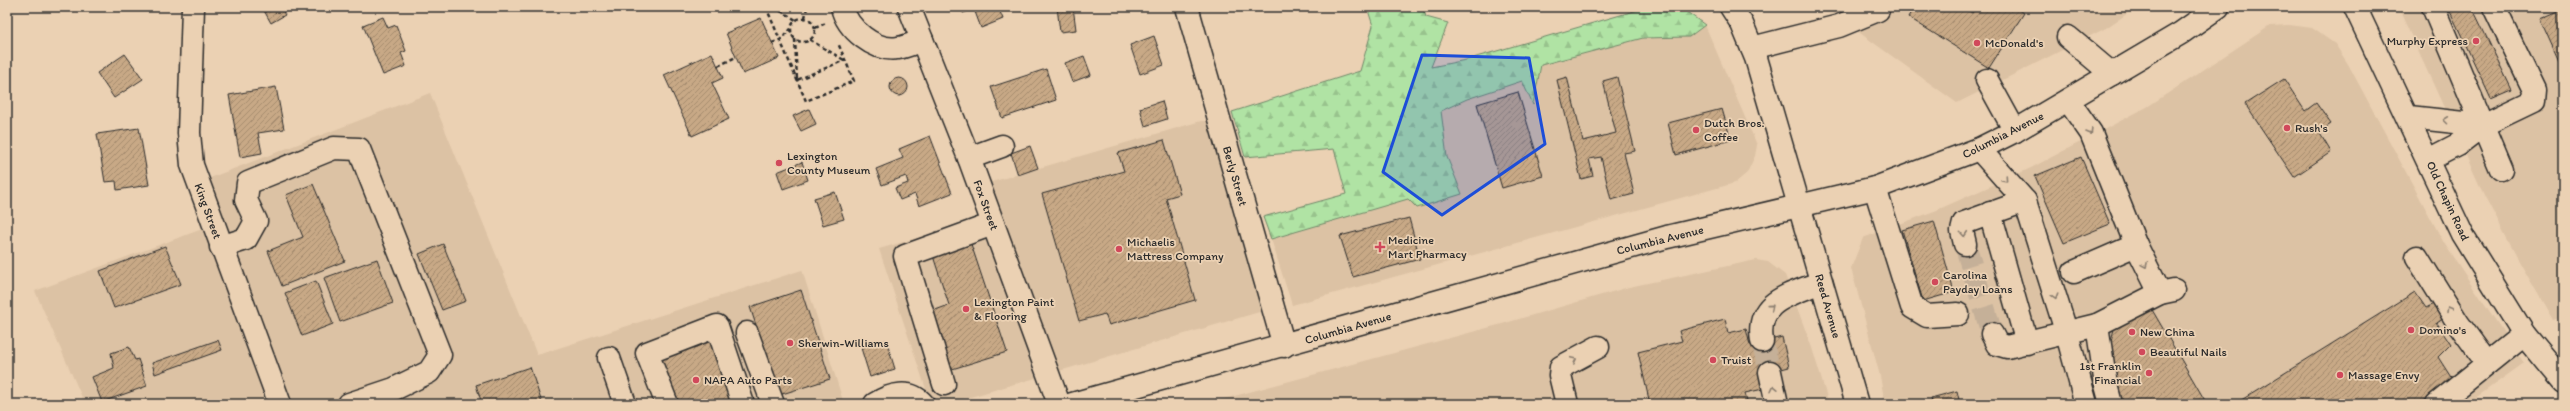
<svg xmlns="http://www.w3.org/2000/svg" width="2570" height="411" font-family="Itim,sans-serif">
<defs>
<pattern id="forest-firs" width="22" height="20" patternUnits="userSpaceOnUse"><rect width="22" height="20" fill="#b0e3a4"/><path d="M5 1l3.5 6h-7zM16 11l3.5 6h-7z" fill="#98c38d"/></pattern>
<pattern id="building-hatch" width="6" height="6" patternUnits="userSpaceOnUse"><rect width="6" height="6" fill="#c8a986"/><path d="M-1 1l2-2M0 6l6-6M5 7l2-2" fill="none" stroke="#a38a6e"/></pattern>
</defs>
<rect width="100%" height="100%" fill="#ebd1b3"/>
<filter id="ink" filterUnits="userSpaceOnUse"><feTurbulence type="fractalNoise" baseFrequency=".025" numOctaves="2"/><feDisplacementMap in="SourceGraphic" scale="8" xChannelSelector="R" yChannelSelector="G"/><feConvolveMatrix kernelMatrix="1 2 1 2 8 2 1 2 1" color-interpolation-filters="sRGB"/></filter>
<g filter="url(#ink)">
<g fill="#dcc2a4">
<path d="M 1824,7 L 2137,7 L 2106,28 L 1957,103 Z"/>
<path d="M 2398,7 L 2563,7 L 2563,317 L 2553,320 L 2519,261 L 2484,195 Z"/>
<path d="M 1705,25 L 1757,145 L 1755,156 L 1747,173 L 1735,183 L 1292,305 L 1271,239 L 1408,199 L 1462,194 L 1447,157 L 1441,111 L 1467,99 L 1522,81 L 1532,104 L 1541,65 L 1643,38 L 1689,37 Z"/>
<path d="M 2289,25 L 2312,28 L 2335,44 L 2348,64 L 2444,243 L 2524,363 L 2467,404 L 1885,404 L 1880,376 L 1851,268 L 1863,238 L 1937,210 L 2031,168 L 2147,107 L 2270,26 Z"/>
<path d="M 430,93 L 537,355 L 802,270 L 844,404 L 85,404 L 35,291 L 213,225 L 197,183 Z"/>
<path d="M 1201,121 L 1211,121 L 1266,310 L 947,404 L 931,404 L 879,249 L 999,214 L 988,183 Z"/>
<path d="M 1756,260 L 1768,262 L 1785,275 L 1812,348 L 1829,404 L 1205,404 L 1502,324 L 1629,287 Z"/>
</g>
<path fill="url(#forest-firs)" stroke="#6e8768" d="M 1367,7 L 1423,7 L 1426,17 L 1448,23 L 1431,67 L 1466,60 L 1648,7 L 1680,7 L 1705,25 L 1689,37 L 1643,38 L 1541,65 L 1533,105 L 1522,81 L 1467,99 L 1441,111 L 1447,157 L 1462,194 L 1417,208 L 1408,199 L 1271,239 L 1263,217 L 1346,194 L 1334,149 L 1245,157 L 1232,112 L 1360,71 L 1373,26 Z"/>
<g fill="url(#building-hatch)" stroke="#2b2b2b">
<path d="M 262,7 L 280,7 L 285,15 L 271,23 Z"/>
<path d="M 961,7 L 998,7 L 1003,19 L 981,28 L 974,9 L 963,13 Z"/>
<path d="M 1057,7 L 1073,7 L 1076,30 L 1060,32 Z"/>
<path d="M 1914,7 L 1962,7 L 1972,13 L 1976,7 L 2014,7 L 2024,13 L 1989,68 L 1908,17 Z"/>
<path d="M 2448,7 L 2472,7 L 2512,90 L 2491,99 Z"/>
<path d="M 2563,9 L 2563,70 L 2540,19 Z"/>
<path d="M 383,17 L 388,28 L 396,25 L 406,51 L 401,53 L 406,66 L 383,75 L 363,25 Z"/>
<path d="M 761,18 L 779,58 L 743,74 L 726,33 Z"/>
<path d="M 1154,36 L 1164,65 L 1140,74 L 1130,45 Z"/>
<path d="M 712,53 L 723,78 L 712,83 L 729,119 L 692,136 L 664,75 Z"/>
<path d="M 125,54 L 143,79 L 114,98 L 97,73 Z"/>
<path d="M 1084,56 L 1091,75 L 1072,82 L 1065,63 Z"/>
<path d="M 1046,69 L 1056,100 L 1002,118 L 991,87 Z"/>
<path d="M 1567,77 L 1583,141 L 1616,133 L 1603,81 L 1617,77 L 1635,151 L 1624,153 L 1634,194 L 1611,200 L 1601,157 L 1589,159 L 1593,176 L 1581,179 L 1557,80 Z"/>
<circle cx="899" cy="87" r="9"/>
<path d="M 2284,79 L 2305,111 L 2316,103 L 2331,124 L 2319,132 L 2331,152 L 2294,177 L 2245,104 Z"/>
<path d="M 276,87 L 284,129 L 258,133 L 262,153 L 240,157 L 229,95 Z"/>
<path d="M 1518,92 L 1543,176 L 1502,188 L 1477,104 Z"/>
<path d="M 1162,101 L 1167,119 L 1145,126 L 1140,108 Z"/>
<path d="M 809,109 L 816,124 L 801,131 L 793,116 Z"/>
<path d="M 1722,109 L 1731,140 L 1676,155 L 1668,123 Z"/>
<path d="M 139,128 L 149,185 L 117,190 L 116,181 L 105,182 L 97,134 Z"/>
<path d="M 930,136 L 952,193 L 919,206 L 915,194 L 900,200 L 895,188 L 908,183 L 906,176 L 882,185 L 876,169 L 903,158 L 899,149 Z"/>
<path d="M 1164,140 L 1180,194 L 1166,198 L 1195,300 L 1109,325 L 1105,314 L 1079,321 L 1042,194 L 1124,171 L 1118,153 Z"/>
<path d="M 1030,146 L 1038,168 L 1018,175 L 1011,153 Z"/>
<path d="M 2081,157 L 2110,224 L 2064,243 L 2035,176 Z"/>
<path d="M 802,162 L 808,180 L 783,189 L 777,172 Z"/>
<path d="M 313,184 L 345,261 L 282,286 L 268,251 L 303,237 L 286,195 Z"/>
<path d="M 835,192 L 844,219 L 823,225 L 814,198 Z"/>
<path d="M 1409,218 L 1420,259 L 1353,277 L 1340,236 Z"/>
<path d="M 1934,221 L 1954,292 L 1923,301 L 1902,230 Z"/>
<path d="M 443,244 L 466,301 L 442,310 L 419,254 Z"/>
<path d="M 971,244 L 1007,352 L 949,370 L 930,312 L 949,305 L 933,256 Z"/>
<path d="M 165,246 L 181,284 L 114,308 L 100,271 Z"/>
<path d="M 377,259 L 393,303 L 340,322 L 324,278 Z"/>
<path d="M 316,281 L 333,324 L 302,336 L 285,293 Z"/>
<path d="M 801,290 L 830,379 L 779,395 L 750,307 Z"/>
<path d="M 2415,292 L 2426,308 L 2437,302 L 2446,317 L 2437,323 L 2451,344 L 2438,357 L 2454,382 L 2417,404 L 2235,404 Z"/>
<path d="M 2151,308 L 2207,404 L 2120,404 L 2107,356 L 2114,329 Z"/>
<path d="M 1725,319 L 1728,333 L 1746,329 L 1750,345 L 1782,337 L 1789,367 L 1770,372 L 1763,389 L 1745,393 L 1748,404 L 1650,404 L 1638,352 L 1682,341 L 1679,331 Z"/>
<path d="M 713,335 L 739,404 L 672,404 L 654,356 Z"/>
<path d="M 218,340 L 222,350 L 155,374 L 152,363 Z"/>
<path d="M 886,340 L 895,369 L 870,377 L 861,348 Z"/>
<path d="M 129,347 L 135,360 L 138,359 L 147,386 L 102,402 L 92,377 L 114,368 L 111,353 Z"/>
<path d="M 530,367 L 542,403 L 482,404 L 476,385 Z"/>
<path d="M 1957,391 L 1960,404 L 1933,404 L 1931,398 Z"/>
</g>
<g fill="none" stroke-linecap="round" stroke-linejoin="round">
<g stroke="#c5b098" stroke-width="22" stroke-dasharray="22 11" stroke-linecap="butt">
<path d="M 1965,244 L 1992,334"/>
<path d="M 1762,341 L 1770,372"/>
</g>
<defs>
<g id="minor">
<path d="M 193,7 L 189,133 L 192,165 L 280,404"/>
<path d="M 842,7 C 847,29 875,52 898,48 C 906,47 914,43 922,40"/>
<path d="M 909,7 L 969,158 L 1059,404"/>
<path d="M 1187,7 L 1284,346"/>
<path d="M 1731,7 L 1742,24 L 1756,58 L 1857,404"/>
<path d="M 2355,7 L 2462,234 L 2524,334 L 2563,381"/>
<path d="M 2433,7 L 2501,169"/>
<path d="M 2068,37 L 2112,74"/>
<path d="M 1752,48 L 1839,26 L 1878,10"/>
<path d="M 1987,80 L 2015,131"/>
<path d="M 2068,100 L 2091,133 L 2136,245 L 2160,293"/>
<path d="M 2409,117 L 2483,125"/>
<path d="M 1979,149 L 2025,201 L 2067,334 L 2086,404"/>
<path d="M 969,158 L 1002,146"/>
<path d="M 2428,160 L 2457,145 L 2483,125 L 2533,101 L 2534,90 L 2494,7"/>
<path d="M 1875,188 L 1912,307 L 1927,316 L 1958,314"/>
<path d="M 1990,213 L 2027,343"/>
<path d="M 1965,244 L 1962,231 L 1964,223 L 2025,201"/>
<path d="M 221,247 L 246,239 L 256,221 L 246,200 L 248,183 L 334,148 L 359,149 L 440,355 L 429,372 L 394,389 L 349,404"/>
<path d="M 2417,257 L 2458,323 L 2487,363"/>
<path d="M 2074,272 L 2136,245"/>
<path d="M 2097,325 L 2106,385 L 2111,404"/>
<path d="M 747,333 L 773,404"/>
<path d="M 1992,334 L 1997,344 L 2007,347 L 2097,325 L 2160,293 L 2174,290"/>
<path d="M 1762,341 C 1755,300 1791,295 1821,282"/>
<path d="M 609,358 L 625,404"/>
<path d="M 1770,372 L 1777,404"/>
<path d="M 944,384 L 905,256 L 993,224"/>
<path d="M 667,404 L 647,353 L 717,326 L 743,404"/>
<path d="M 875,404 C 890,394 910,389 923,404"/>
<path d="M 1567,404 L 1560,375 L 1561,367 L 1598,347"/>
<path d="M 2437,404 L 2524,334"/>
</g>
<path id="major" d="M 1072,404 L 1667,237 L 1875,188 L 1979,149 L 2015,131 L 2181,33 L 2218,7"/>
</defs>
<use href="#minor" stroke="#2b2b2b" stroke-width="25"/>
<use href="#major" stroke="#2b2b2b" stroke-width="25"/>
<g stroke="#2b2b2b" stroke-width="2.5" stroke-dasharray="4 3" stroke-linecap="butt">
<path d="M 766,7 L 806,101 L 854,81 L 838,43"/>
<path d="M 774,7 L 796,20"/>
<circle cx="803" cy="30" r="12"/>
<path d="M 805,18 L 807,7"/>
<path d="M 815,28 L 826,23"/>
<path d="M 795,39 L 797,80 L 845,60"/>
<path d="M 810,40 L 844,60"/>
<path d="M 772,43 L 780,40 L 791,29"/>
<path d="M 718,66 L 736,57"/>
</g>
<use href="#minor" stroke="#ebd1b3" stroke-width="22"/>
<use href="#major" stroke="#ebd1b3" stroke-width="22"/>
</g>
<defs><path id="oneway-chevron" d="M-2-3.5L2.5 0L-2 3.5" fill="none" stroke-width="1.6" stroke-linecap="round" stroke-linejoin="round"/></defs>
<g stroke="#8b7e6f">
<use href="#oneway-chevron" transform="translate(2446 120) rotate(-173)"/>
<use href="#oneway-chevron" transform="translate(2090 132) rotate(59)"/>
<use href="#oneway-chevron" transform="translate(2005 179) rotate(48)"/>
<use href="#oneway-chevron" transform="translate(1964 234) rotate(85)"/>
<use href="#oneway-chevron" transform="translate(2145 265) rotate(66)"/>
<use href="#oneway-chevron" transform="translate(2055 296) rotate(73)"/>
<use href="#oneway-chevron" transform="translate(1771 307) rotate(-40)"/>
<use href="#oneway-chevron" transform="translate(2449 309) rotate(-121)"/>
<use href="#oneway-chevron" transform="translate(1574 360) rotate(-25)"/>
<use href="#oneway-chevron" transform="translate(1774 388) rotate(-103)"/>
</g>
</g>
<path fill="#1d4ed8" fill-opacity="0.2" stroke="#1d4ed8" stroke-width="3" stroke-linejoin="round" d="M 1422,55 L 1529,58 L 1545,144 L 1442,215 L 1383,172 Z"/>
<g fill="#d1495b" stroke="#ebd1b3" stroke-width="1.5">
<circle cx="2476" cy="41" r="4"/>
<circle cx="1977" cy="43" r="4"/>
<circle cx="2287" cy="128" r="4"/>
<circle cx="1696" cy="130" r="4"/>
<circle cx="779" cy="163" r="4"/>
<path d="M1378 241h4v4h4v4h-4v4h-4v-4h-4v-4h4z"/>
<circle cx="1119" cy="249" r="4"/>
<circle cx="1935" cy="282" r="4"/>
<circle cx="966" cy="309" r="4"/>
<circle cx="2411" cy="330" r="4"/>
<circle cx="2132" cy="332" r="4"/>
<circle cx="790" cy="343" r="4"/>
<circle cx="2142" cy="352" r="4"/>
<circle cx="1713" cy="360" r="4"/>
<circle cx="2149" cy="373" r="4"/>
<circle cx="2340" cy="375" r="4"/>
<circle cx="696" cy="380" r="4"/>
</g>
<g text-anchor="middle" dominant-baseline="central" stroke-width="3.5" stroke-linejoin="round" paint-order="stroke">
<g font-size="12" fill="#2b2b2b" stroke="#ebd1b3" text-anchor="start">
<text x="2468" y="41" text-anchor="end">Murphy Express</text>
<text x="1985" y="43">McDonald's</text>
<text x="1704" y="123">Dutch Bros.<tspan x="1704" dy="14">Coffee</tspan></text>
<text x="2295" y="128">Rush's</text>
<text x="787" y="156">Lexington<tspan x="787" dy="14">County Museum</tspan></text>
<text x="1388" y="240">Medicine<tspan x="1388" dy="14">Mart Pharmacy</tspan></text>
<text x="1127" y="242">Michaelis<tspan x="1127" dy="14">Mattress Company</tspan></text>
<text x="1943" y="275">Carolina<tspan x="1943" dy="14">Payday Loans</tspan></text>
<text x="974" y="302">Lexington Paint<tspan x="974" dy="14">&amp; Flooring</tspan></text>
<text x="2419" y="330">Domino's</text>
<text x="2140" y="332">New China</text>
<text x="798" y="343">Sherwin-Williams</text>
<text x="2150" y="352">Beautiful Nails</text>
<text x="1721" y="360">Truist</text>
<text x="2141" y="366" text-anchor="end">1st Franklin<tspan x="2141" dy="14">Financial</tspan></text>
<text x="2348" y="375">Massage Envy</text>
<text x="704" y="380">NAPA Auto Parts</text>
</g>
<g font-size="12" fill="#2b2b2b" stroke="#ebd1b3">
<text transform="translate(2003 135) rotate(-27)">Columbia Avenue</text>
<text transform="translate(1235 176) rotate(74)">Berly Street</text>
<text transform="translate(2448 201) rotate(65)">Old Chapin Road</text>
<text transform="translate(986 205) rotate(70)">Fox Street</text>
<text transform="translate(208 211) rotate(70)">King Street</text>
<text transform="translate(1660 240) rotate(-14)">Columbia Avenue</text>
<text transform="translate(1828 306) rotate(74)">Reed Avenue</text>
<text transform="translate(1348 328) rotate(-16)">Columbia Avenue</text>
</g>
</g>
<rect width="2570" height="411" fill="none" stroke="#ebd1b3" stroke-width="24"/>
<rect x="12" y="12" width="2546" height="387" fill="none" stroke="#2b2b2b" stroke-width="1.5" filter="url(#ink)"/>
</svg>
